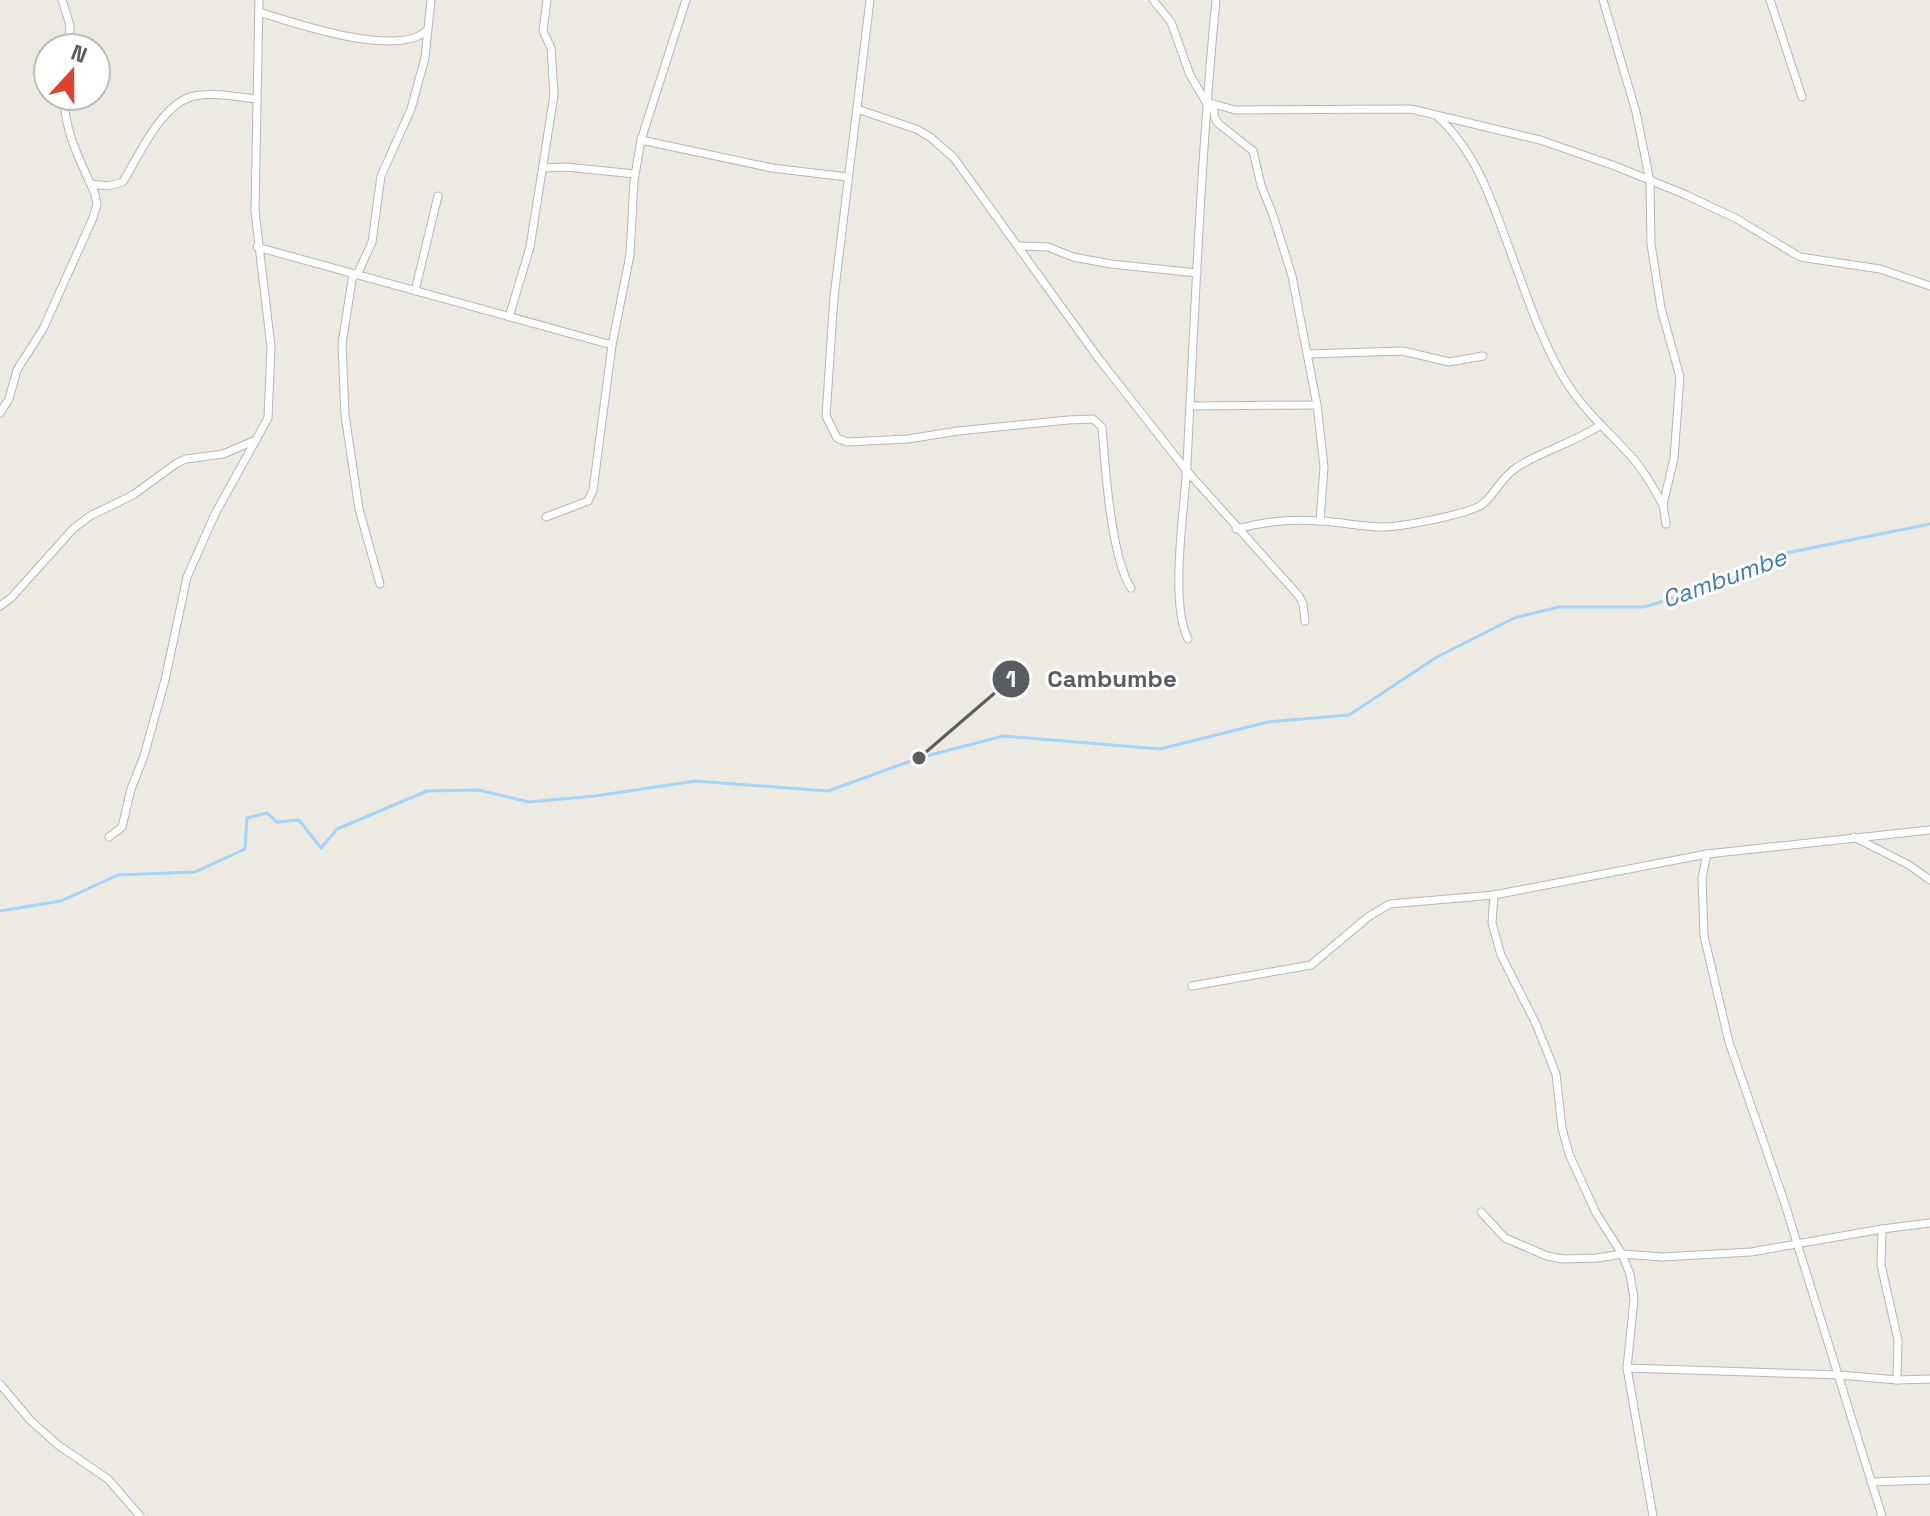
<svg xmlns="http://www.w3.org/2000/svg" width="1930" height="1516" font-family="'Space Grotesk',sans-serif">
<rect width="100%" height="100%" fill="#eceae1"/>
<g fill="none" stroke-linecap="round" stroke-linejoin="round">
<path stroke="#a1d3fb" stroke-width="3" d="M 0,911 L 61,901 L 118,875 L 195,872 L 245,849 L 247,818 L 267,813 L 277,822 L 299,820 L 321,848 L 337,829 L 427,791 L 479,790 L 529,802 L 595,796 L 696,781 L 828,791 L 919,758 L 1003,736 L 1160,749 L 1268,722 L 1349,715 L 1437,657 L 1514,618 L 1559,607 L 1644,607 L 1720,584 L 1786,553 L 1930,524"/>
<defs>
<g id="minor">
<path d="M 62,0 L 70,25 L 69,48"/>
<path d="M 870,0 L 834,297 L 826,416 L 837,438 L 847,442 L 908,439 L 958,431 L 1068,420 L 1093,419 L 1102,427 C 1105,466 1111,558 1131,588"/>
<path d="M 1153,0 L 1171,22 L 1190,75 L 1206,102 L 1235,110 L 1411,109 L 1540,140 L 1615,166 L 1684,194 L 1737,219 L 1800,257 L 1880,269 L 1930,286"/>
<path d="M 1603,0 L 1636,112 L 1650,181 L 1651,244 L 1661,308 L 1680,377 L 1674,458 L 1663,505 L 1666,524"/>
<path d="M 1770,0 L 1802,97"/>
<path d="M 259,12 C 294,23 396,58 426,31"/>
<path d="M 1213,105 L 1215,119 L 1219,124 L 1253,151 L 1261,185 L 1273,215 L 1292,276 L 1317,405 L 1324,467 L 1320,521"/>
<path d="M 857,109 L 916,129 L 930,137 L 954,158 L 1099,359 L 1187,471 L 1299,596 L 1303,604 L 1305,621"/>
<path d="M 1438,117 C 1475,151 1491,198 1508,245 C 1524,288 1539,335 1562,375 C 1581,408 1604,427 1629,454 C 1643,469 1653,487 1663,505"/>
<path d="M 641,140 L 772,168 L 847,177"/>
<path d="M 543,168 L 566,167 L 635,174"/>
<path d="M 91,184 L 108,186 L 123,182 C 139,155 162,103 194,96 C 214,92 237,97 257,99"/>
<path d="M 1019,246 L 1048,247 L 1073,257 L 1111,264 L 1197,273"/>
<path d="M 257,247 L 612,345"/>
<path d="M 353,274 L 342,344 L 345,415 L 359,509 L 380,584"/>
<path d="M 357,275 L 372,242 L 381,176 L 411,109 L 425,58 L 431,0"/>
<path d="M 415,291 L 438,196"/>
<path d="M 509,317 L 530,247 L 554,95 L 551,48 L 543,31 L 547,0"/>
<path d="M 1308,354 L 1403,351 L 1449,362 L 1483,356"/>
<path d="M 1190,406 L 1317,405"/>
<path d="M 0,413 L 9,399 L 17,370 L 43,329 L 93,218 L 97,204 L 95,194 C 81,162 64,132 64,96"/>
<path d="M 546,517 L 588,501 L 593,490 L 612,345 L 630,255 L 634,181 L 641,140 L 686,0"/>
<path d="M 1236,529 C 1264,521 1292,519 1321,521 C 1342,522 1362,527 1383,527 C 1400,527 1472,514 1484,503 C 1496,492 1500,479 1517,467 C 1542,451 1573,443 1599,426"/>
<path d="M 0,606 L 11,598 L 73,529 L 90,516 L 133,495 L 177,463 L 186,459 L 223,454 L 256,440"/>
<path d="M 1188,639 C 1169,601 1185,507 1187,463 C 1195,309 1201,154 1216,0"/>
<path d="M 109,837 L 122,827 L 131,789 L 144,756 L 165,680 L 187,577 L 215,514 L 268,418 L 271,347 L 255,211 L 259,0"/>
<path d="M 1854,837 L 1909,865 L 1930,880"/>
<path d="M 1707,854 L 1702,878 L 1704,936 L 1729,1042 L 1784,1201 L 1882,1516"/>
<path d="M 1494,895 L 1492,923 L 1501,955 L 1536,1024 L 1556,1074 L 1562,1128 L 1569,1154 L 1596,1213 L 1622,1254 L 1630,1274 L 1634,1299 L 1627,1368 L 1653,1516"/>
<path d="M 1192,986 L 1311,965 L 1368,917 L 1390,904 L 1494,895 L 1707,854 L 1930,830"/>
<path d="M 1481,1212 L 1505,1238 L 1547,1256 L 1563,1259 L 1597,1258 L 1622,1254 L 1662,1257 L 1751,1252 L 1882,1229 L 1930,1223"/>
<path d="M 1882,1229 L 1881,1265 L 1898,1340 L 1897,1380"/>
<path d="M 1627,1368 L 1840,1375 L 1897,1380 L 1930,1379"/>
<path d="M 0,1384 L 30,1420 L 58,1445 L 108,1479 L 140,1516"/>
<path d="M 1871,1482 L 1930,1480"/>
</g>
</defs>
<use href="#minor" stroke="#b3b7bb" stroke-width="9"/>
<use href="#minor" stroke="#fff" stroke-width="7"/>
</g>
<g text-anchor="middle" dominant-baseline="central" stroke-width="6" stroke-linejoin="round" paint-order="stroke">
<g font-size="24" font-style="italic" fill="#4379b4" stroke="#fff">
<text transform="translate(1724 578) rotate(-20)">Cambumbe</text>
</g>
</g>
<path fill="none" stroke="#595d61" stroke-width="3" d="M919 758L1011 679"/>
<g fill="#595d61" stroke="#fff" stroke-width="3">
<circle cx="919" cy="758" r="8"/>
<circle cx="1011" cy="679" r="20"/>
</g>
<g font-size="24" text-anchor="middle" font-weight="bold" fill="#fff">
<text x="1011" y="687">1</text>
</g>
<g font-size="24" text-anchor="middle" font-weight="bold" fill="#595d61" stroke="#fff" stroke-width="6" stroke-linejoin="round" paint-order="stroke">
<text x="1112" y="687">Cambumbe</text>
</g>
<g transform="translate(72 72) rotate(21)"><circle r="38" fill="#ffffff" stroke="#bdbec0" stroke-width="2"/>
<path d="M0-6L14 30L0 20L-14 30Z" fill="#e14131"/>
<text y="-12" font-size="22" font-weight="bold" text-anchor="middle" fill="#595d61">N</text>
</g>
</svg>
